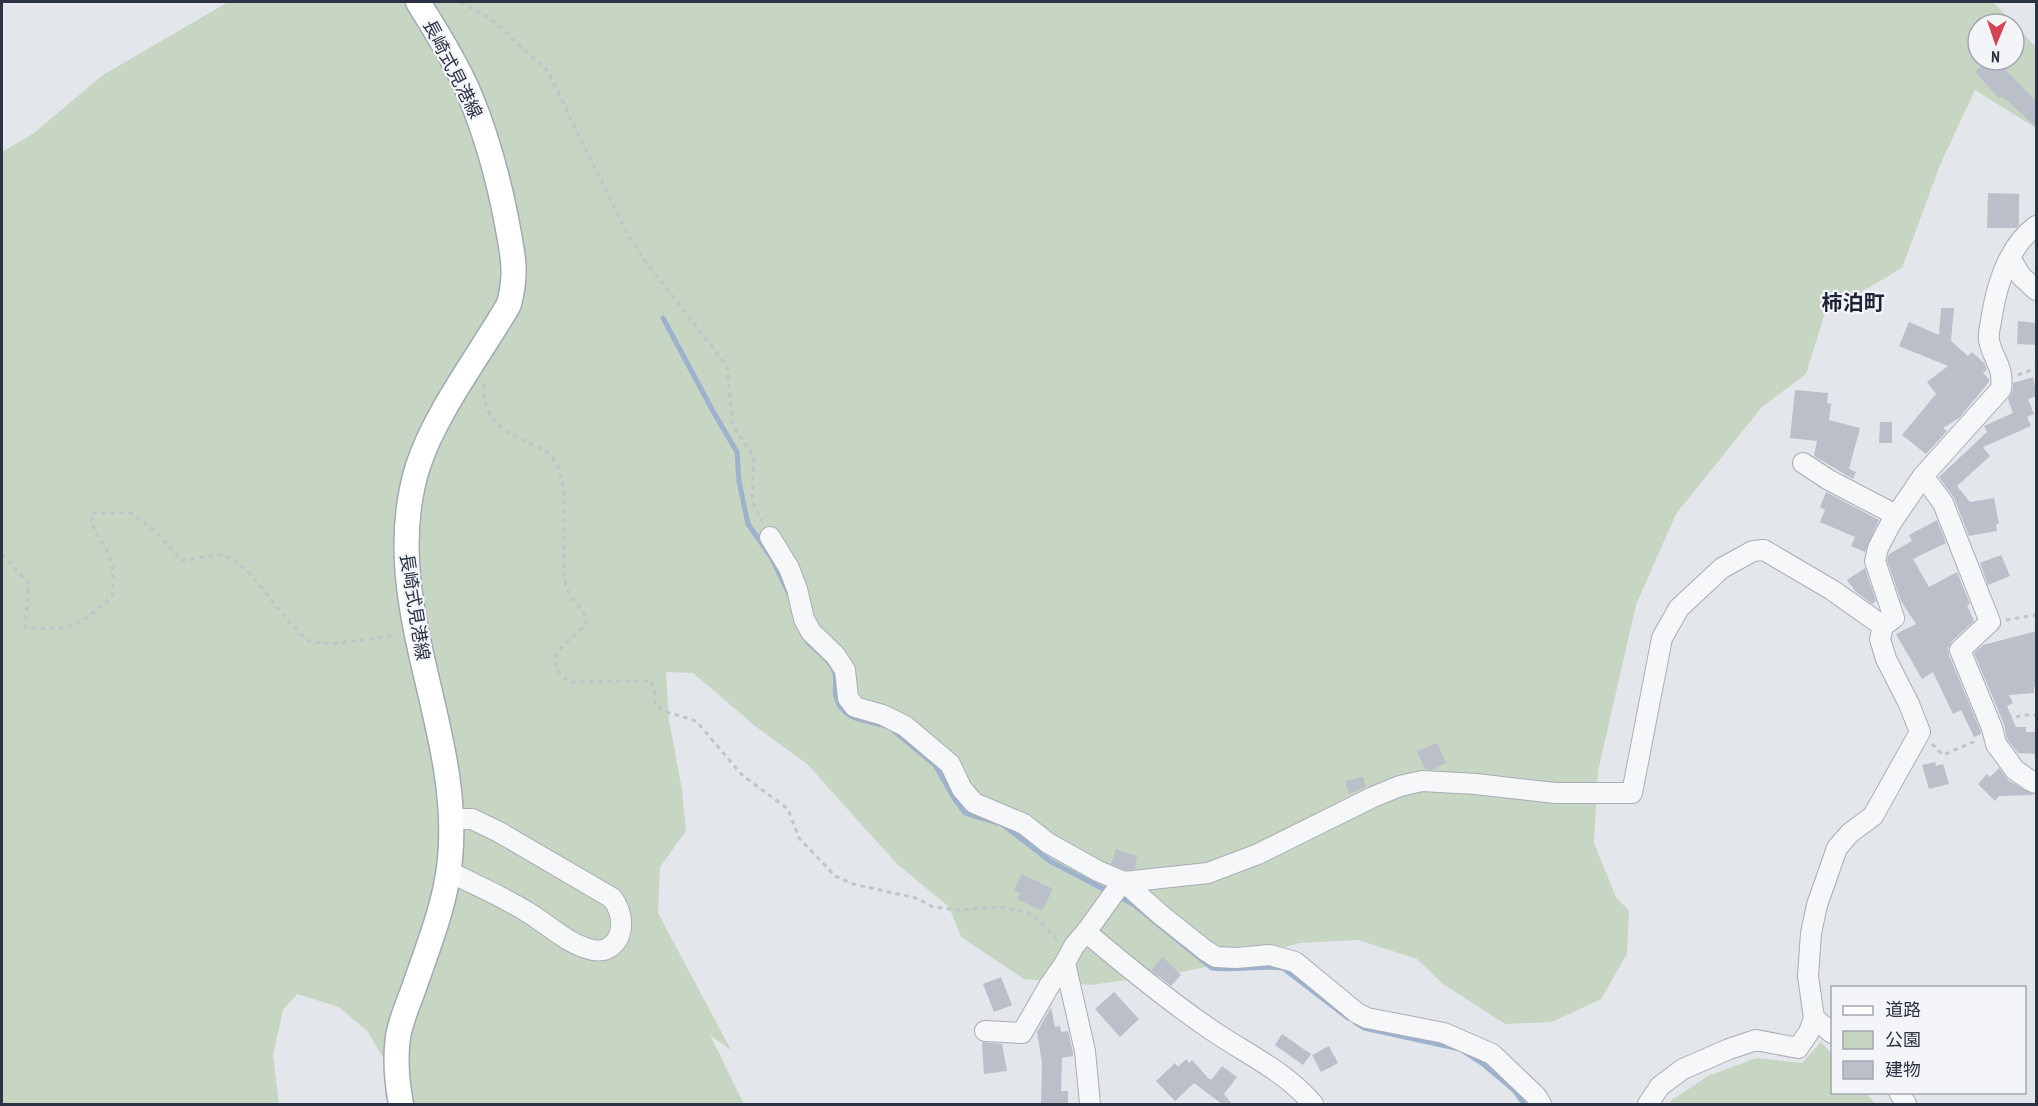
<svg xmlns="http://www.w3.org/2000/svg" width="2038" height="1106" font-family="'PT Sans Narrow','Noto Sans JP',sans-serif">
<rect width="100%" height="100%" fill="#e3e6eb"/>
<g fill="#c7d6c3" fill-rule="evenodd">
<path d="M 228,2 L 1993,2 L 2036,47 L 2036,128 L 1975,90 L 1940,165 L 1902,268 L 1825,313 L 1806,374 L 1762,407 L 1676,514 L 1636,605 L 1598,771 L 1594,843 L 1616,897 L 1629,911 L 1627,954 L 1601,999 L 1552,1022 L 1505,1024 L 1443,984 L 1417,959 L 1358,940 L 1299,943 L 1245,959 L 1177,973 L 1091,985 L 1024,979 L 961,937 L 949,907 L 897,864 L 807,764 L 755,726 L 693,673 L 666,672 L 669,720 L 682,790 L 686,831 L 660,867 L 658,913 L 731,1050 L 710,1035 L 744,1104 L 410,1104 L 368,1032 L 339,1007 L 297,994 L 283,1010 L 273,1055 L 279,1104 L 2,1104 L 2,152 L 34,133 L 103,75 ZM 1978,24 L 2014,24 L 2014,60 L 1978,60 Z"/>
<path d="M 1821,1042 L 1832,1054 L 1832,1092 L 1866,1093 L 1875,1104 L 1669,1104 L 1672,1100 L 1708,1076 L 1756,1058 L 1802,1063 Z"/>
</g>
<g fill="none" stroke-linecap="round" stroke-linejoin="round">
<g stroke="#9db2cc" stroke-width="5">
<path d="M 663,318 L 714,413 L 737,452 L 739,481 L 748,524 L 771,557 L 789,594"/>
<path d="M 807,641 C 816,651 831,660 835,673 C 837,681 834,690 836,697 C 842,721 867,720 886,726"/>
<path d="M 894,731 L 935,765 L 954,798 L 965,813 L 1002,824 L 1050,861 L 1109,892"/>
<path d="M 1118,896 L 1133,904 L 1212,968 C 1237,971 1259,965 1283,968 L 1348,1018"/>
<path d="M 1356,1023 L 1364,1028 L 1460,1049 L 1483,1064 L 1514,1090 L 1524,1104"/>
</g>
</g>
<g fill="#babfc9">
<path d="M 1988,60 L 1996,60 L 2037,102 L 2037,128 L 2002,96 L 1999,98 L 1975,72 Z"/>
<path d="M 1988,193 L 2019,194 L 2019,225 L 2016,228 L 1987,228 Z"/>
<path d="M 1941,308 L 1954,308 L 1951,341 L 1968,356 L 1972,352 L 1984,363 L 1987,369 L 1983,373 L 1989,379 L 1989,382 L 1959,418 L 1943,428 L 1947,431 L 1926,454 L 1902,435 L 1936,394 L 1927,382 L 1948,366 L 1899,346 L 1909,322 L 1939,335 Z"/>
<path d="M 2018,321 L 2037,323 L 2037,345 L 2017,344 Z"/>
<path d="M 2033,377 L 2037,396 L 2028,399 L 2034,414 L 2027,417 L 2031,426 L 1983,447 L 1990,456 L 1957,486 L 1970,502 L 1994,498 L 1999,524 L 1996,524 L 1997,531 L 1969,536 L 1954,498 L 1939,477 L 1987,432 L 1984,426 L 2013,413 L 2008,399 L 2013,390 L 2013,383 Z"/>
<path d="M 1795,390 L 1828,393 L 1827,403 L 1831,404 L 1829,420 L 1860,428 L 1849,469 L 1856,472 L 1853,479 L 1814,456 L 1817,441 L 1790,438 Z"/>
<path d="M 1880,422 L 1892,422 L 1892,443 L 1879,443 Z"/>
<path d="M 1826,492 L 1879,520 L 1865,552 L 1851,546 L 1855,537 L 1820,522 L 1825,510 L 1820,507 Z"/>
<path d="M 1937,520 L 1946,543 L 1913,559 L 1929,587 L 1957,572 L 1970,604 L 1967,605 L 1974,621 L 1952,641 L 1948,648 L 1949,655 L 1981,732 L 1981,734 L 1974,737 L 1961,710 L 1953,714 L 1933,672 L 1922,679 L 1896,634 L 1916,624 L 1901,601 L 1887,560 L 1889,554 L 1912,541 L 1909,535 Z"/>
<path d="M 2001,555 L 2010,576 L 1988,585 L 1980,563 Z"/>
<path d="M 1865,568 L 1876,601 L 1872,604 L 1856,592 L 1847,580 Z"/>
<path d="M 2037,631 L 2037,687 L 2034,687 L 2034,693 L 2009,695 L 2013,703 L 2007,706 L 2016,727 L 2026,727 L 2026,732 L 2037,732 L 2037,754 L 2018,753 L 2007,739 L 2004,724 L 1974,653 L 1983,645 Z"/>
<path d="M 1437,743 L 1446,763 L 1432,770 L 1425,769 L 1417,751 Z"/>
<path d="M 1935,762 L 1936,766 L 1943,764 L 1949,784 L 1929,789 L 1922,765 Z"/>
<path d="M 1999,768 L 2008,780 L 2034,795 L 1999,796 L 1995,801 L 1978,784 L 1987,774 L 1990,777 Z"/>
<path d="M 1363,777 L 1366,787 L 1349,794 L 1345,781 Z"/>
<path d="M 1116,849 L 1137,856 L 1135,869 L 1126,870 L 1111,864 Z"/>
<path d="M 1022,874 L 1053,889 L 1042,911 L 1017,899 L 1020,893 L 1014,890 Z"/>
<path d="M 1163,957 L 1181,975 L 1171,986 L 1151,970 Z"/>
<path d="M 1001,977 L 1012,1005 L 994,1012 L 983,984 Z"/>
<path d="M 1114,992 L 1139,1019 L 1120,1037 L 1095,1009 Z"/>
<path d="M 1051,1007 L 1055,1027 L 1060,1026 L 1061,1032 L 1068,1031 L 1073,1053 L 1073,1056 L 1062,1058 L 1061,1091 L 1068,1091 L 1068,1104 L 1041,1104 L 1042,1063 L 1037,1032 Z"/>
<path d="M 1282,1034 L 1311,1054 L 1303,1065 L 1275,1045 Z"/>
<path d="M 982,1042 L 1002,1044 L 1007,1071 L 984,1074 Z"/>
<path d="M 1329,1046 L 1338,1063 L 1321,1072 L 1312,1055 Z"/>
<path d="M 1186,1059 L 1189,1063 L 1192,1060 L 1209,1079 L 1212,1079 L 1222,1066 L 1237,1077 L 1224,1094 L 1232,1104 L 1222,1104 L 1194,1083 L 1175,1101 L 1156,1081 L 1175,1063 L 1178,1067 Z"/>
</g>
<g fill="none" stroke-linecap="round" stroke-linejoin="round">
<defs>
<g id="minor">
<path d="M 2010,258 L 2021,276 L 2036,290"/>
<path d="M 1803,463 L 1829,480 L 1896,515"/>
<path d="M 1923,476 L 1943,503 L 1990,622 L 1960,650 L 1992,728 L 1996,744 L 2015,770 L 2031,781 L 2036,783"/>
<path d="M 770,537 L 789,568 L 797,589 L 804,619 L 811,632 L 835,655 L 845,670 L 848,698 L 855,707 L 883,715 L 905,726 L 950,764 L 962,789 L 974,803 L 1024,824 L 1048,843 L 1098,871 L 1124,882 L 1161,915 L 1205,950 L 1216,957 L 1236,958 L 1270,955 L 1295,962 L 1357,1013 L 1367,1018 L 1444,1033 L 1492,1054 L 1536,1096 L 1541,1104"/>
<path d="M 448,871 C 475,885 504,897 529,913 C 550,926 569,945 593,950 C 609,953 619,942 621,928 C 622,916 619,907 612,898 L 499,832 L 472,819 L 450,819"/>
<path d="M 1086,932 C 1126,966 1166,999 1210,1029 C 1246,1054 1284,1070 1313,1104"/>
<path d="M 1814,1018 L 1832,1033"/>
<path d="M 985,1031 L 1022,1033 L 1049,986 L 1065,963"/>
<path d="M 1899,1092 L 1906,1104"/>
<path d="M 1090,1104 L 1085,1051 L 1065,963 L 1074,946 L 1086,932 L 1120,885 L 1124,882 L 1208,873 L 1258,854 L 1373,797 L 1400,786 L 1422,781 L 1476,784 L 1555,793 L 1632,793 L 1662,638 L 1679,608 L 1722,568 L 1753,551 L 1764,550 L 1832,590 L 1883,626"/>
<path d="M 1648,1104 L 1660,1086 L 1683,1069 L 1729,1049 L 1756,1040 L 1798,1048 L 1809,1032 L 1814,1018 L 1808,976 L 1811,933 L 1817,905 L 1837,848 L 1850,833 L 1873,816 L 1920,732 L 1909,704 L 1886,659 L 1880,639 L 1883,626 L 1894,618 L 1875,561 L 1878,548 L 1891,523 L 1923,476 L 2001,389 C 2004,365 1993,361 1989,340 C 1988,334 1990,327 1991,321 C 1996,288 2007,247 2036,226"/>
</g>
<path id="major" d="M 401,1104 C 397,1083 395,1059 398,1037 C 401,1019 409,1002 415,985 C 429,944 446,903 450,859 C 463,726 376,600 418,466 C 436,411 480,355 509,304 C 518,270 512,252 506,218 C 498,178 487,137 471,98 C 457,64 437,33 418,2"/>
</defs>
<use href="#minor" stroke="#a8acb6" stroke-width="22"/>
<use href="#major" stroke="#a1a9b8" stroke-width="27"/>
<g stroke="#c1c4ca" stroke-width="3" stroke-dasharray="4.5 4.5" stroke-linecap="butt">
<path d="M 460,2 L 491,19 L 547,70 L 628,235 L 646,262 L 727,366 L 733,426 L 754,457 L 752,501 L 762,521"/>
<path d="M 2018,375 L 2036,368"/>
<path d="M 484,384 C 483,422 501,429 531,444 C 538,447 546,450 551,456 C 573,482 561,537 564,569 C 564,579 566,592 573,600 C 580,609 585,610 586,623 C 570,644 535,656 570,682 L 651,681 L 655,691 L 655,704 C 665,715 684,715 697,722 L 742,775 L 788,809 L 799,838 L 835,876 L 853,884 L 916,898 L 933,907 L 958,910 L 1000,907 L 1027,912 L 1041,922 L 1058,941"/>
<path d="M 2,554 L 29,584 L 25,627 C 70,632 79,625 112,597 C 114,582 114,563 106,549 C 97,532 93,533 91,513 L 131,513 L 156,532 L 181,560 C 193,561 214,553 222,555 C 248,561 276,610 296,629 C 300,633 305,639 310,641 C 330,648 374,637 397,635"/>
<path d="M 2006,620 L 2036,615"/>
<path d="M 2008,721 L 2021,715 L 2036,715"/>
<path d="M 1932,744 L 1943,755 L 1978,740"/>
</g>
<use href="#minor" stroke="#f6f7f9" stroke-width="20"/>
<use href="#major" stroke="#fff" stroke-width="24"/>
</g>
<g text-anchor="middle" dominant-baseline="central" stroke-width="4.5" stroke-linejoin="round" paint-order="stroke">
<g font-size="18" fill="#2a3244" stroke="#f3f5f8">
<text transform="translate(453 69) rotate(63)">長崎式見港線</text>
<text transform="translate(415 607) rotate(81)">長崎式見港線</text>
</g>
<g font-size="21" font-weight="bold" fill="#1c2335" stroke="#f3f5f8">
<text x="1853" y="302">柿泊町</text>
</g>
</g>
<rect width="2038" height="1106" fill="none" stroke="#2a3244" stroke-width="6"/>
<rect x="1831" y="986" width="195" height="108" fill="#f3f5f8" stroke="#a3a7b0" stroke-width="1.5"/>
<rect x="1843" y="1006" width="30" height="9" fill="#ffffff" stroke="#a3a7b0" stroke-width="1.5"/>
<text x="1885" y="1016" font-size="18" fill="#2a3244">道路</text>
<rect x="1843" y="1031" width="30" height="18" fill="#c7d6c3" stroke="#a3a7b0" stroke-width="1.5"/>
<text x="1885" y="1046" font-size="18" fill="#2a3244">公園</text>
<rect x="1843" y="1061" width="30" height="18" fill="#babfc9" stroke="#a3a7b0" stroke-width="1.5"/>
<text x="1885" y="1076" font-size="18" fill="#2a3244">建物</text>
<g transform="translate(1996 42) rotate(182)"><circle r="28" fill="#f3f5f8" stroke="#a3a7b0" stroke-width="1.5"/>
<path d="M0-4.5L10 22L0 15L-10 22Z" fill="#d44455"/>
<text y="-9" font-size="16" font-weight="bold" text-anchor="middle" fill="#2a3244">N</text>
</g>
</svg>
